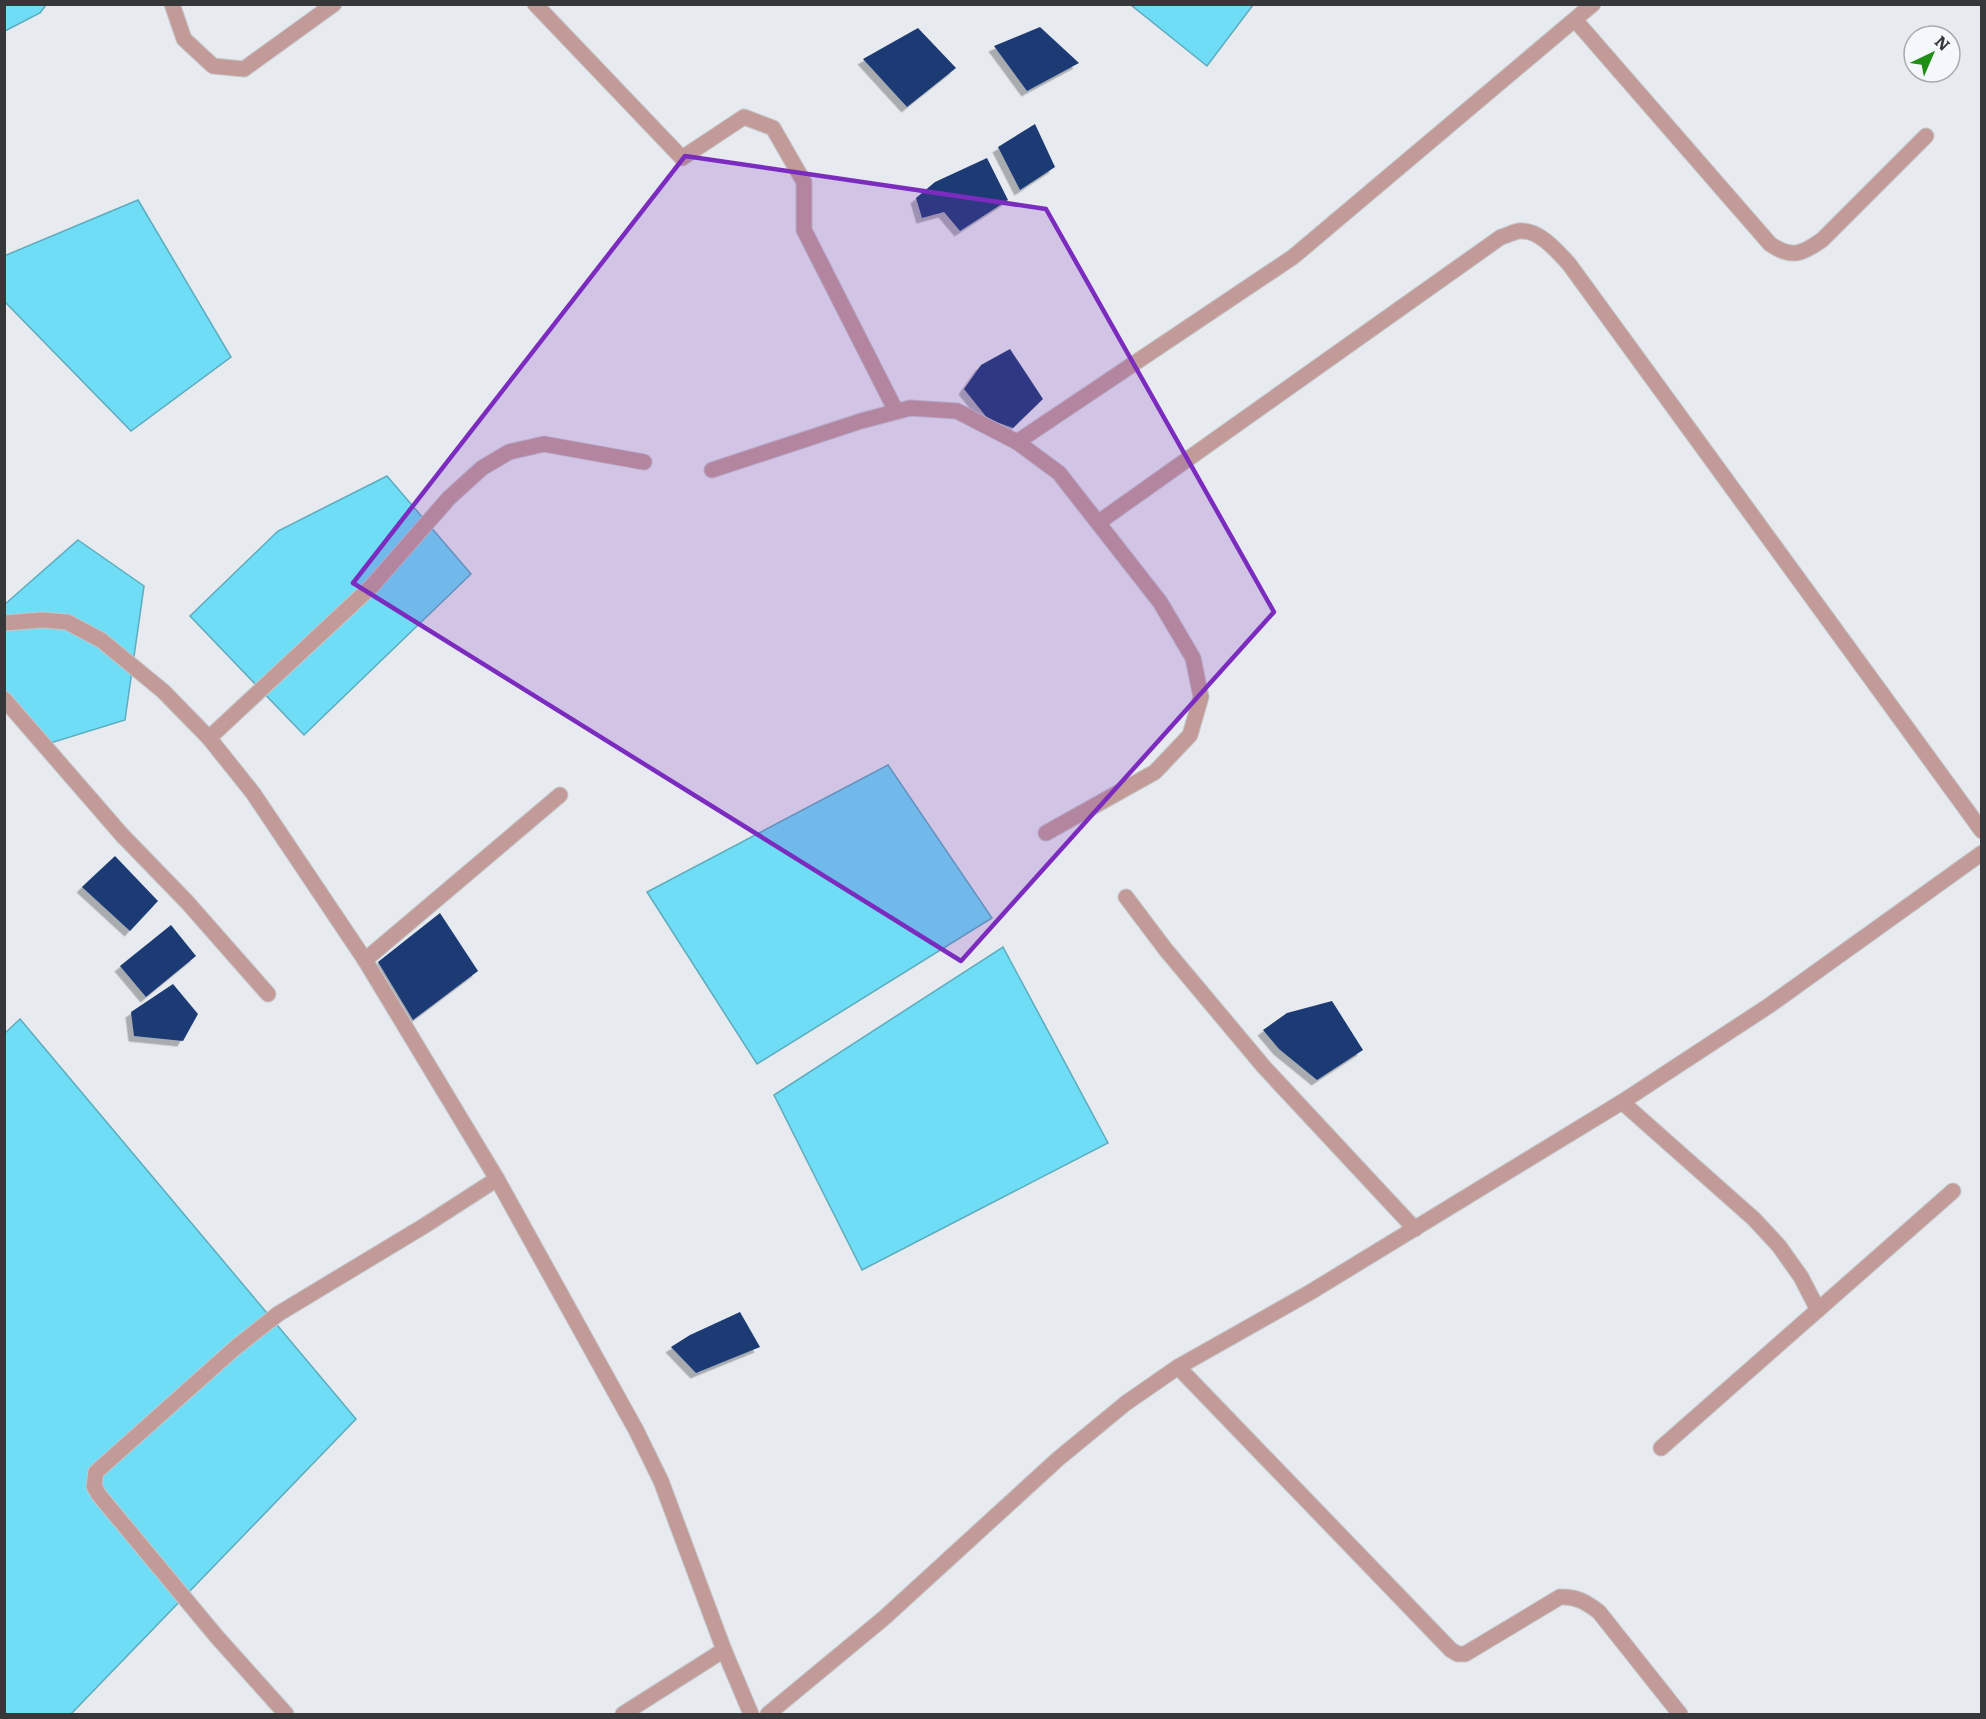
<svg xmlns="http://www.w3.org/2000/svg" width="1986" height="1719" font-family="Literata,serif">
<defs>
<filter id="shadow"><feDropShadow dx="-5.5" dy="5.5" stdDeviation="0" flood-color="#0004"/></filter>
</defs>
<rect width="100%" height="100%" fill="#e7eaee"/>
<g fill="#6eddf5" stroke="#5dabbd" stroke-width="1.5">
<path d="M 5,4 L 46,4 L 46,5 L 40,13 L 5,31 Z"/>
<path d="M 1131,5 L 1253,5 L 1207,66 Z"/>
<path d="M 138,200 L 231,357 L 131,431 L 5,302 L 4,256 Z"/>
<path d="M 387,476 L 471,574 L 304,735 L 190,616 L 278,531 Z"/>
<path d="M 78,540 L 144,586 L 125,720 L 41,746 L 5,705 L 4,605 Z"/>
<path d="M 888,765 L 992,918 L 757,1064 L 647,892 Z"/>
<path d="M 1003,947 L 1108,1143 L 862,1270 L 774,1095 Z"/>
<path d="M 20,1019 L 356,1419 L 71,1714 L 5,1714 L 4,1034 Z"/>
</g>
<g fill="#1b3b75" filter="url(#shadow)">
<path d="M 1040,27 L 1079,63 L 1027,91 L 994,46 Z"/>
<path d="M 918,28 L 956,68 L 907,107 L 863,59 Z"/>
<path d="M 1035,124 L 1055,167 L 1020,190 L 998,147 Z"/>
<path d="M 987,158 L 1008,200 L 960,231 L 944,212 L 922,218 L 916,198 L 935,182 Z"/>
<path d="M 1010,349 L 1043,399 L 1013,428 L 988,419 L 964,389 L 981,365 Z"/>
<path d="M 115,856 L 158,901 L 130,931 L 82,887 Z"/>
<path d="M 440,913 L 478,971 L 413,1020 L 378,962 Z"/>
<path d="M 171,925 L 196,956 L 146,997 L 120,966 Z"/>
<path d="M 173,984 L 198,1014 L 183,1041 L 134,1036 L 131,1012 Z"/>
<path d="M 1332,1001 L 1363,1050 L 1317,1080 L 1279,1049 L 1263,1030 L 1287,1013 Z"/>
<path d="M 740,1312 L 760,1347 L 696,1373 L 671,1347 L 690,1335 Z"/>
</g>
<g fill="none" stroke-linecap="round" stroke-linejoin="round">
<defs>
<g id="minor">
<path d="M 172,4 L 184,39 L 213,66 L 244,69 L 334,4"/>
<path d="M 535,4 L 682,158 L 744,117 L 773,128 L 804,182 L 804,230 L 896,411"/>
<path d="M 1576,21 L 1770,244 C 1792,259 1802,254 1822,240 L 1926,136"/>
<path d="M 1017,442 L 1293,257 L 1593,4"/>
<path d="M 712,470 L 861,421 L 910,408 L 957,411 L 1017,442 L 1059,473 L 1160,602 L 1193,658 L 1201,697 L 1190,735 L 1155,772 L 1046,833"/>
<path d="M 1099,522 L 1501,237 C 1506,236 1513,232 1519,231 C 1539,229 1557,251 1569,264 L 1982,831"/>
<path d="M 4,623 L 42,620 L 67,622 L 101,640 L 163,691 L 209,738 L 253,793 L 365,960 L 497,1179 L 636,1430 L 661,1481 L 724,1650 L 751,1714"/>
<path d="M 4,699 L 122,835 L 187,902 L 268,994"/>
<path d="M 209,738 L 371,587 L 449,498 L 482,468 L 509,452 L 544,444 L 644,462"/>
<path d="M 1126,897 L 1166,950 L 1264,1067 L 1415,1229"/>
<path d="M 365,960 L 560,795"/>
<path d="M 1622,1102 L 1754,1219 L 1779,1246 L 1801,1277 L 1818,1310"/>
<path d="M 1178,1367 L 1451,1650 L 1458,1654 L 1465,1654 L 1560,1597 C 1576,1596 1586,1602 1599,1612 L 1680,1714"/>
<path d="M 1661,1448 L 1953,1191"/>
<path d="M 286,1714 L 217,1637 L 99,1495 L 94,1486 L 96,1472 L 235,1348 L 278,1314 L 424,1226 L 497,1179"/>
<path d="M 623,1714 L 724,1650"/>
<path d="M 768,1714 L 884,1618 L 1058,1459 L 1126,1403 L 1178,1367 L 1309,1293 L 1622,1102 L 1770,1005 L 1982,853"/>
</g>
</defs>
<use href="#minor" stroke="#c4c6ca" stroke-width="17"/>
<use href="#minor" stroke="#c29b98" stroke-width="15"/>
</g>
<path fill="#7b2cbf" fill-opacity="0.2" stroke="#7b2cbf" stroke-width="4.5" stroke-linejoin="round" d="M 685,156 L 1046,209 L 1274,612 L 961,961 L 353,583 Z"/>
<rect width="1986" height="1719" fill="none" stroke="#363739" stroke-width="12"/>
<g transform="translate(1932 54) rotate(44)"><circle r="28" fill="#f4f7fc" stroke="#a8aaae" stroke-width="1.5"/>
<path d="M0-4.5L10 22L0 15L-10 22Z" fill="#1e8e14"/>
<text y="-9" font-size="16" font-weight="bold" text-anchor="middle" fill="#363739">N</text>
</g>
</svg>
